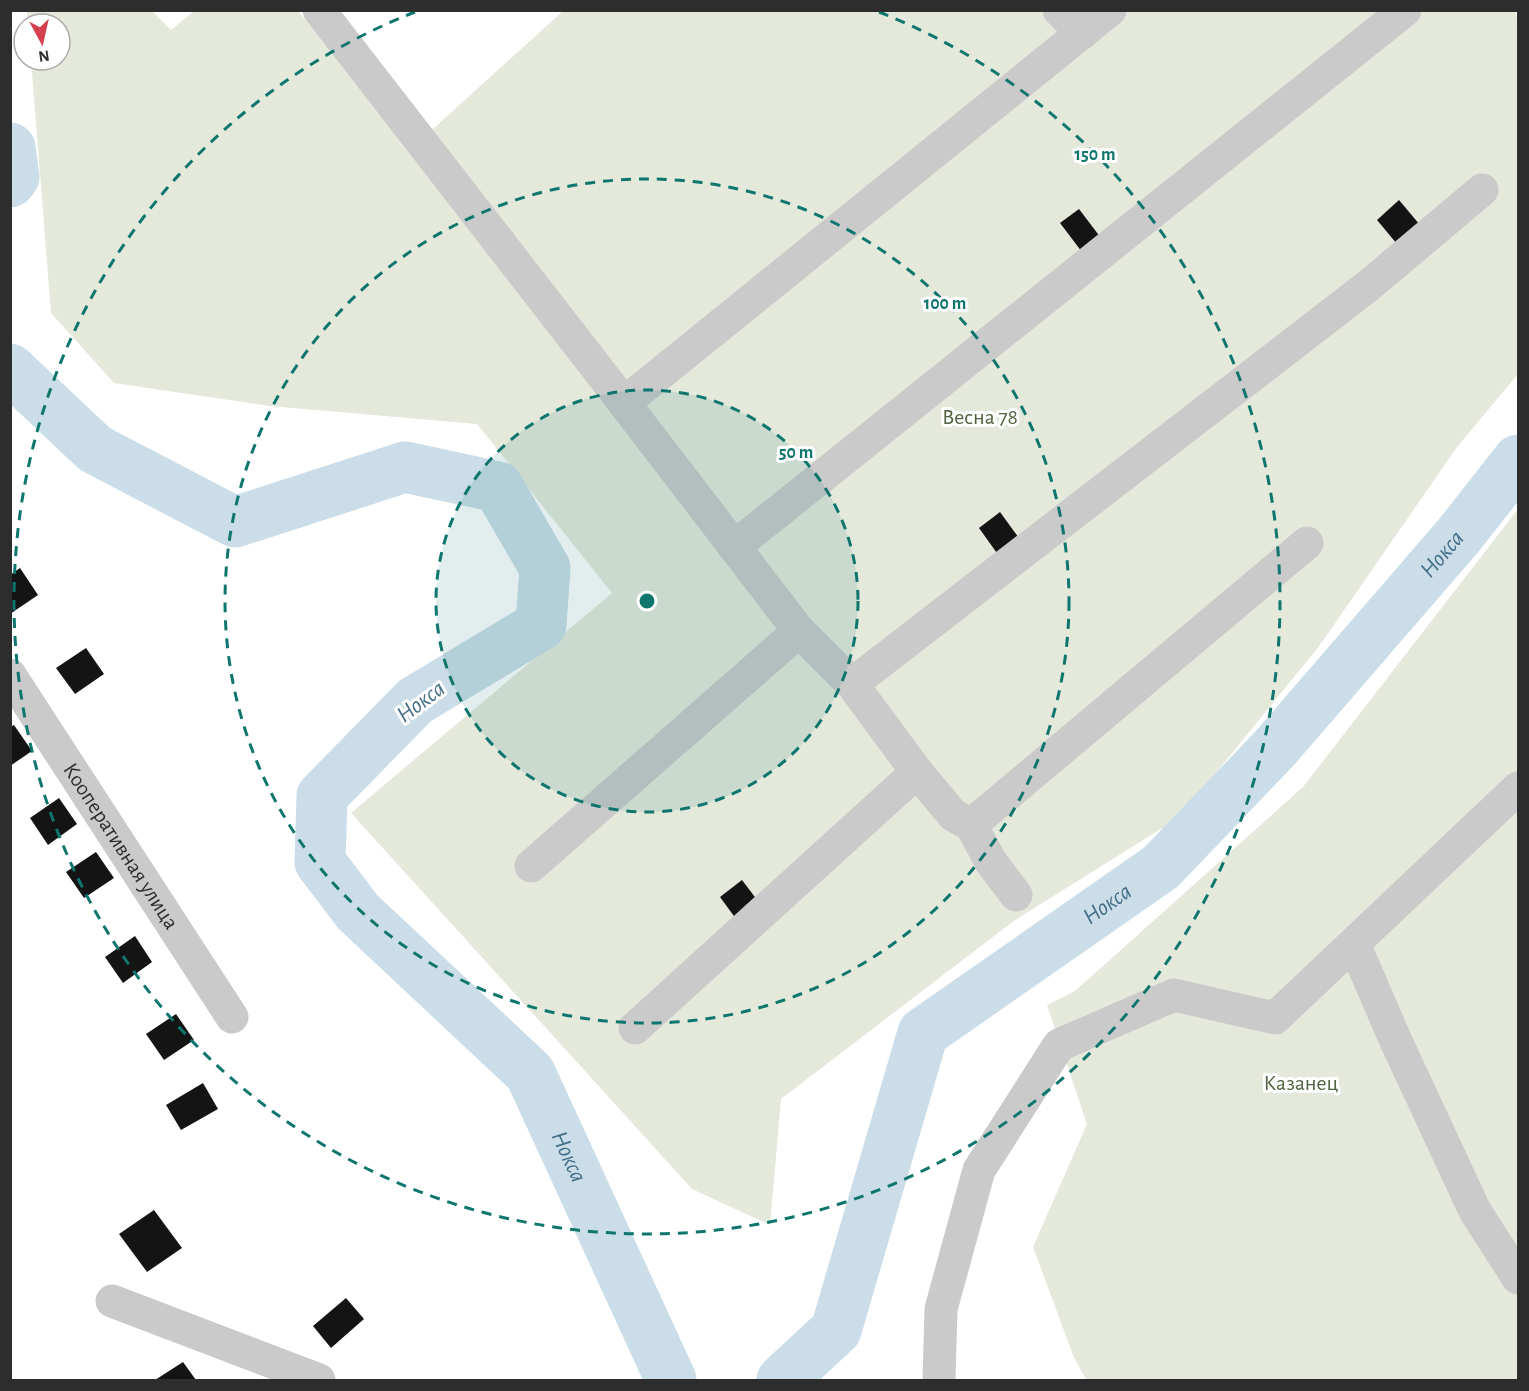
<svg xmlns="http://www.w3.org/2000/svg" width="1529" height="1391" font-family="'Alegreya Sans',sans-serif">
<rect width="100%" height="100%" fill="#fff"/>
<g fill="#e4e9dc">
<path d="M 27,11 L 152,11 L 171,30 L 194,11 L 298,11 L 412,148 L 563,11 L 1516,11 L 1518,28 L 1518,374 L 1457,447 L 1320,645 L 1180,817 L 1015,920 L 781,1099 L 770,1225 L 692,1189 L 351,813 L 612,593 L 477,424 L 270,406 L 114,383 L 51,313 L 31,60 L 60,60 L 60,24 L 28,24 Z"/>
<path d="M 1518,509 L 1518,1380 L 1086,1380 L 1073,1355 L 1033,1247 L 1087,1124 L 1047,1005 L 1075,991 L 1303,787 Z"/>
</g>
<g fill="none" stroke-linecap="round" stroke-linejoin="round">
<g stroke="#cadde8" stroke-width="51">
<path d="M 10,148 L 14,177 L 10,182"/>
<path id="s1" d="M 10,369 L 95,449 L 235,522 L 405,467 L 498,487 L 545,568 L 541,625 L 415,701 L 322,796 L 320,862 L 358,912 L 530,1073 L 671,1380"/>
<path id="s2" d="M 782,1380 L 836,1330 L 923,1033 L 1161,867 L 1275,748 L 1460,534 L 1518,460"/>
</g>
</g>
<g fill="#141414">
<path d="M 1399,200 L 1420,225 L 1397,244 L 1377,220 Z"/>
<path d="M 1079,209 L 1101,238 L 1082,252 L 1060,223 Z"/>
<path d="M 1000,512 L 1021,541 L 999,556 L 979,528 Z"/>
<path d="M 20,568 L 38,595 L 10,614 L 10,575 Z"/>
<path d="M 86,648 L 104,674 L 75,694 L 56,668 Z"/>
<path d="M 14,725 L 32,751 L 10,766 L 10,727 Z"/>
<path d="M 59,798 L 77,824 L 48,845 L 30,818 Z"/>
<path d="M 96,852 L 114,878 L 84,898 L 66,872 Z"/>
<path d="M 742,880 L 761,905 L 739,923 L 720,897 Z"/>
<path d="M 135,936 L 152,962 L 123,983 L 105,957 Z"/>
<path d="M 176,1014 L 194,1040 L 164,1060 L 146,1034 Z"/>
<path d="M 203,1083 L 218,1109 L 181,1130 L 166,1105 Z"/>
<path d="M 154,1210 L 182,1248 L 147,1272 L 119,1234 Z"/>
<path d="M 346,1298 L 364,1319 L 331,1348 L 313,1326 Z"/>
<path d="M 183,1362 L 196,1380 L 155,1380 Z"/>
</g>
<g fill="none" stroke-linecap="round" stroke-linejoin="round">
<g stroke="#cacaca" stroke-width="33">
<path d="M 319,10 L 624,403"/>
<path d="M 1059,10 L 1082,33"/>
<path d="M 734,547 L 1405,10"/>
<path id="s3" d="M 10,675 L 232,1017"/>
<path d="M 852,684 L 1368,286 L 1482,190"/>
<path d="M 971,825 L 1307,543"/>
<path d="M 531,866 L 799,631"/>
<path d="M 1016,895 L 991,862 L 971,825 L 953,815 L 917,772 L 852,684 L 799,631 L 624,403 L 1110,10"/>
<path d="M 1354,944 L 1395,1039 L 1475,1211 L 1518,1278"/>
<path d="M 635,1028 L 917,772"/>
<path d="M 112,1301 L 319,1380"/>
<path d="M 939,1380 L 941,1309 L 979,1170 L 1059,1045 L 1174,995 L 1275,1018 L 1518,788"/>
</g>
</g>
<circle cx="647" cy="601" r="211" fill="#0f766e" fill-opacity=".12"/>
<g fill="none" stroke="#0f766e" stroke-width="3" stroke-dasharray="10 8">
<circle cx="647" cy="601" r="211"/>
<circle cx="647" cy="601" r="422"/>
<path d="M879 12A633 633 0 1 1 415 12"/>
</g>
<g text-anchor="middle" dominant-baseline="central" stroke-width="6" stroke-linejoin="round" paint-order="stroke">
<g font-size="22" fill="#51643f" stroke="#fff">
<text x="980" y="417">Весна 78</text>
<text x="1301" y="1083">Казанец</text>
</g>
<g font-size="22" fill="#2d2d2d" stroke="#fff">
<text stroke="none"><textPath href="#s3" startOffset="204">Кооперативная улица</textPath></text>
</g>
<g font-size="24" font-style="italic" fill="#436e87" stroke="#fff">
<text stroke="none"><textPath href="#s2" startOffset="1094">Нокса</textPath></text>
<text transform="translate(421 702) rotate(-37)">Нокса</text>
<text stroke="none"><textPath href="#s2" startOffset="608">Нокса</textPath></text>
<text stroke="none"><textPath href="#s1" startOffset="1436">Нокса</textPath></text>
</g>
</g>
<circle cx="647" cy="601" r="9" fill="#0f766e" stroke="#fff" stroke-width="3"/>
<g font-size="18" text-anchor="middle" font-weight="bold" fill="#0f766e" stroke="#fff" stroke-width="6" stroke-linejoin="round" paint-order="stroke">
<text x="1095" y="160">150 m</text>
<text x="945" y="309">100 m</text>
<text x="796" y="458">50 m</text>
</g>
<rect width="1529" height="1391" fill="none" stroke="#2d2d2d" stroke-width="24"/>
<g transform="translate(42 42) rotate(172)"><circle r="28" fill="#ffffff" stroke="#ababab" stroke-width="1.5"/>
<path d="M0-4.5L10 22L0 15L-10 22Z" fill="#d4404d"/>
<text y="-9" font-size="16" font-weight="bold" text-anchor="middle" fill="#2d2d2d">N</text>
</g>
</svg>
